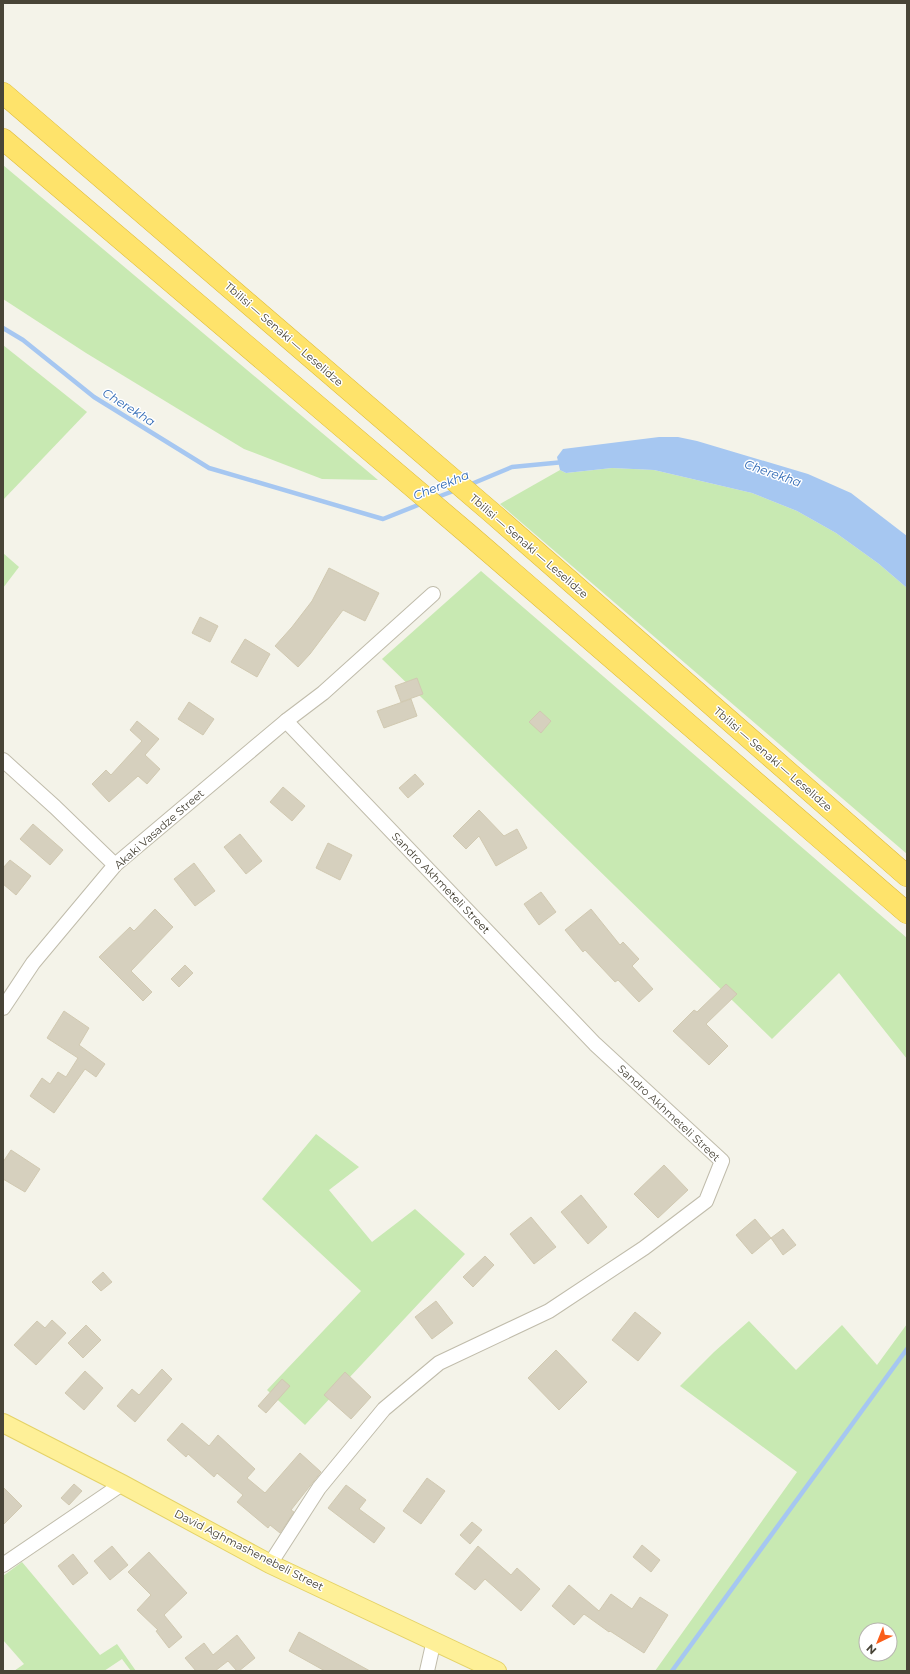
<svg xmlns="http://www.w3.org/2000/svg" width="910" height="1674" font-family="Montserrat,sans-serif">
<rect width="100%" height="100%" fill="#f4f3e9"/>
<g fill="#c8e9b2" fill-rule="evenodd">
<path d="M 3,165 L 378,480 L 322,479 L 244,449 L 86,353 L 3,299 Z"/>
<path d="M 3,345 L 87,412 L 3,500 Z"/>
<path d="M 612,468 L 654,470 L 752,493 L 797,511 L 836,533 L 879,564 L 907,588 L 907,854 L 500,504 L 560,470 L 566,473 Z"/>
<path d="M 3,553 L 19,567 L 3,588 Z"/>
<path d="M 481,571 L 907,938 L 907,1059 L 839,973 L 772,1039 L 382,659 Z"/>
<path d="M 316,1134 L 359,1167 L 329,1190 L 372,1242 L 415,1209 L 465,1254 L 305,1425 L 267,1390 L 361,1291 L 262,1199 Z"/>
<path d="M 749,1321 L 796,1370 L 842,1325 L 877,1365 L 907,1324 L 907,1671 L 655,1671 L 797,1472 L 680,1386 L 714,1352 ZM 866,1630 L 890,1630 L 890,1654 L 866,1654 Z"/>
<path d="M 22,1562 L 100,1655 L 117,1644 L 136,1671 L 131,1671 L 122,1659 L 104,1671 L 14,1671 L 24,1664 L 3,1640 L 3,1576 Z"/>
</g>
<path fill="#a6c7f1" d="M 659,437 L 678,437 L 697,441 L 808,474 L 851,493 L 907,536 L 907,588 L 879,564 L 836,533 L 797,511 L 752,493 L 654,470 L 612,468 L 566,473 L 560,470 L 557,457 L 563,449 Z"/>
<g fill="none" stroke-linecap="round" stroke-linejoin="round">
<g stroke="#a6c7f1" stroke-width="4.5">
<path d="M 3,328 L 23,340 L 94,397 L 209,468 L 383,519 L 423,503"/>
<path d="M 469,485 L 512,467 L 564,462"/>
<path d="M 435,498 L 456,490"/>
<path d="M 672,1671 L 907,1349"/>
</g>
</g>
<g fill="#d6d0be" stroke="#d1c9b1">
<path d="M 329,568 L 379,593 L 365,621 L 343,610 L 310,654 L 298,667 L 275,646 L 292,627 L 312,601 Z"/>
<path d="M 200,617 L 218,626 L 210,642 L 192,633 Z"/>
<path d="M 245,639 L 270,654 L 257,677 L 231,662 Z"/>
<path d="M 417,678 L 423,694 L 401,702 L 395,686 Z"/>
<path d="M 411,699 L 417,716 L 384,728 L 377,711 Z"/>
<path d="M 189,702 L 214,719 L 203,735 L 178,719 Z"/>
<path d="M 540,711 L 551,721 L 541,733 L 529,722 Z"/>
<path d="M 137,721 L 159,739 L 145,755 L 160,769 L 147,784 L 138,776 L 109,802 L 92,784 L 106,770 L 111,775 L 142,741 L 130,730 Z"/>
<path d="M 415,774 L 424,784 L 408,798 L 399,788 Z"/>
<path d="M 283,787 L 305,806 L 292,821 L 270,802 Z"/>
<path d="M 479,810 L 504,836 L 517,829 L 527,848 L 496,866 L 479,836 L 466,849 L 453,836 Z"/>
<path d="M 33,824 L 63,850 L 50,865 L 20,839 Z"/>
<path d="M 240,834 L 262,861 L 246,874 L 224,847 Z"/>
<path d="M 328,843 L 352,855 L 340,880 L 316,868 Z"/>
<path d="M 10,860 L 31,876 L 16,895 L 3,884 L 3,868 Z"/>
<path d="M 194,863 L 215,891 L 195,906 L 174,879 Z"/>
<path d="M 541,892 L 556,912 L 539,925 L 524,904 Z"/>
<path d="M 155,909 L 173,927 L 131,971 L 152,992 L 143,1001 L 99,957 L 130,927 L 134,931 Z"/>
<path d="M 591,909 L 620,945 L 623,942 L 639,959 L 632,966 L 653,989 L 639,1002 L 618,980 L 615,982 L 585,950 L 583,952 L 565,930 Z"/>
<path d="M 185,965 L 193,973 L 179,987 L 171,979 Z"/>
<path d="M 726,984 L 737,994 L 706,1024 L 728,1046 L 709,1065 L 673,1031 L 694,1010 L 697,1012 Z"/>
<path d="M 64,1011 L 89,1028 L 79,1045 L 105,1064 L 96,1077 L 85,1069 L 54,1113 L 30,1096 L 42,1078 L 50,1084 L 58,1072 L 66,1077 L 78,1058 L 47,1038 Z"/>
<path d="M 11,1150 L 40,1169 L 25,1192 L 3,1179 L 3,1162 Z"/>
<path d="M 664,1165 L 688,1190 L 658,1218 L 634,1194 Z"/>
<path d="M 581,1195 L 607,1227 L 588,1244 L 561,1212 Z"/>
<path d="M 531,1217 L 556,1247 L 534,1264 L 510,1234 Z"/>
<path d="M 755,1219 L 771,1238 L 752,1254 L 736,1235 Z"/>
<path d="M 783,1229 L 796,1245 L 783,1255 L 771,1238 Z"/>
<path d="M 485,1256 L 494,1265 L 473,1287 L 463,1277 Z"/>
<path d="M 103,1272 L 112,1282 L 101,1291 L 92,1282 Z"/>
<path d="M 436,1301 L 453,1323 L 432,1339 L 415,1317 Z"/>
<path d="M 635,1312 L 661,1333 L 638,1361 L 612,1340 Z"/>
<path d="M 52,1320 L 66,1333 L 36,1365 L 14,1345 L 37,1321 L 45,1328 Z"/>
<path d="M 86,1325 L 101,1340 L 83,1358 L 68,1343 Z"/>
<path d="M 556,1350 L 587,1382 L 559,1410 L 528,1378 Z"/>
<path d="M 162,1369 L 172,1379 L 135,1422 L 117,1406 L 132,1389 L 139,1395 Z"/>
<path d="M 85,1371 L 103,1388 L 84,1410 L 65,1393 Z"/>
<path d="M 345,1372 L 371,1397 L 351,1419 L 324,1395 Z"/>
<path d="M 282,1379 L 290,1386 L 266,1413 L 258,1406 Z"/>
<path d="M 182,1423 L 209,1446 L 218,1435 L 255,1469 L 247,1478 L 265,1493 L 300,1453 L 321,1472 L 291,1510 L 294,1512 L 280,1533 L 270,1525 L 268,1528 L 237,1502 L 243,1495 L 217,1473 L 214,1477 L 188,1454 L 186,1457 L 167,1440 Z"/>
<path d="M 427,1478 L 445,1491 L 421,1524 L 403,1511 Z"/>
<path d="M 74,1484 L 82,1491 L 69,1505 L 61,1498 Z"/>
<path d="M 346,1485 L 366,1500 L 359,1509 L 385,1528 L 374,1543 L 328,1508 Z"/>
<path d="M 3,1487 L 22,1506 L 3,1525 Z"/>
<path d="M 472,1522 L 482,1530 L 470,1544 L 460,1535 Z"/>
<path d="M 642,1545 L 660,1560 L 651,1572 L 633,1557 Z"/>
<path d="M 112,1546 L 128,1565 L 110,1580 L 94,1561 Z"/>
<path d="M 478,1546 L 511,1575 L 517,1568 L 540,1589 L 521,1611 L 485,1579 L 475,1590 L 455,1574 Z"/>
<path d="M 149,1552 L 187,1593 L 164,1615 L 182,1637 L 169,1648 L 156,1631 L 158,1630 L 137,1610 L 151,1595 L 128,1572 Z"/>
<path d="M 73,1554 L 88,1573 L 73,1585 L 58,1566 Z"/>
<path d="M 569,1585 L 599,1611 L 611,1594 L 632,1609 L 640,1597 L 668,1615 L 644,1653 L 610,1631 L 609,1632 L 584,1614 L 574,1625 L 552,1606 Z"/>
<path d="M 299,1632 L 370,1671 L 325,1671 L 289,1651 Z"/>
<path d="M 237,1635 L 255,1658 L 239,1671 L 237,1671 L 228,1661 L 215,1671 L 196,1671 L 185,1658 L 204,1643 L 213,1655 Z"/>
</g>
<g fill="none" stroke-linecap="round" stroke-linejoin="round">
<defs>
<g id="minor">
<path d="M 3,760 L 55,807 L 115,865"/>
<path d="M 3,1008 L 33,963 L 115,865 L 286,721 L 323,693 L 433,594"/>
<path d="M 270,1564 L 319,1488 L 384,1409 L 439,1363 L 549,1311 L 644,1248 L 706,1201 L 722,1161 L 595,1044 L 286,721"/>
<path d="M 3,1565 L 122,1484"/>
<path d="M 427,1671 L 434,1640"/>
</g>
<path id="major" d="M 3,1423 L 122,1484 L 270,1564 L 497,1671"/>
<g id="highway">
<path d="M 3,93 L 491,512 L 907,876"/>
<path d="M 3,139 L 467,533 L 907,913"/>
</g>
</defs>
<use href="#minor" stroke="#c0bcab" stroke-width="16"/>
<use href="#major" stroke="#e4d267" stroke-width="20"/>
<use href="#highway" stroke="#deba39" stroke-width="22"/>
<use href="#minor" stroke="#fff" stroke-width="14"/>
<use href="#major" stroke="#fef098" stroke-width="18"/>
<use href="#highway" stroke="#fee36b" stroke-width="21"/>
</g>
<g text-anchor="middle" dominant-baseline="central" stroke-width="3" stroke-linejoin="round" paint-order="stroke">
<g font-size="11" fill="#484437" stroke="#fff">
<text transform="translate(284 334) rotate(41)">Tbilisi — Senaki — Leselidze</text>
<text transform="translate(529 546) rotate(41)">Tbilisi — Senaki — Leselidze</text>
<text transform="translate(773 759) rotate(41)">Tbilisi — Senaki — Leselidze</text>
<text transform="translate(159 829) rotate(-41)">Akaki Vasadze Street</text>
<text transform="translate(441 883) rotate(46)">Sandro Akhmeteli Street</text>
<text transform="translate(669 1113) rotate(43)">Sandro Akhmeteli Street</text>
<text transform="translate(249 1550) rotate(27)">David Aghmashenebeli Street</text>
</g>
<g font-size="12" font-style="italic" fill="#2f69b5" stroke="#fff">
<text transform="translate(129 407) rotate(32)">Cherekha</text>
<text transform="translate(773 473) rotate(19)">Cherekha</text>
<text transform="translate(441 485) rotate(-22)">Cherekha</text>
</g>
</g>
<rect width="910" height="1674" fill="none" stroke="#484437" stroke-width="8"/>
<g transform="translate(878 1642) rotate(223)"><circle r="19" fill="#ffffff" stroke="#b6b4af"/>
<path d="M0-3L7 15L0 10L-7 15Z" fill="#fa5e1a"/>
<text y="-6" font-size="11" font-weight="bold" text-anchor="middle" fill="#484437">N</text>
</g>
</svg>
